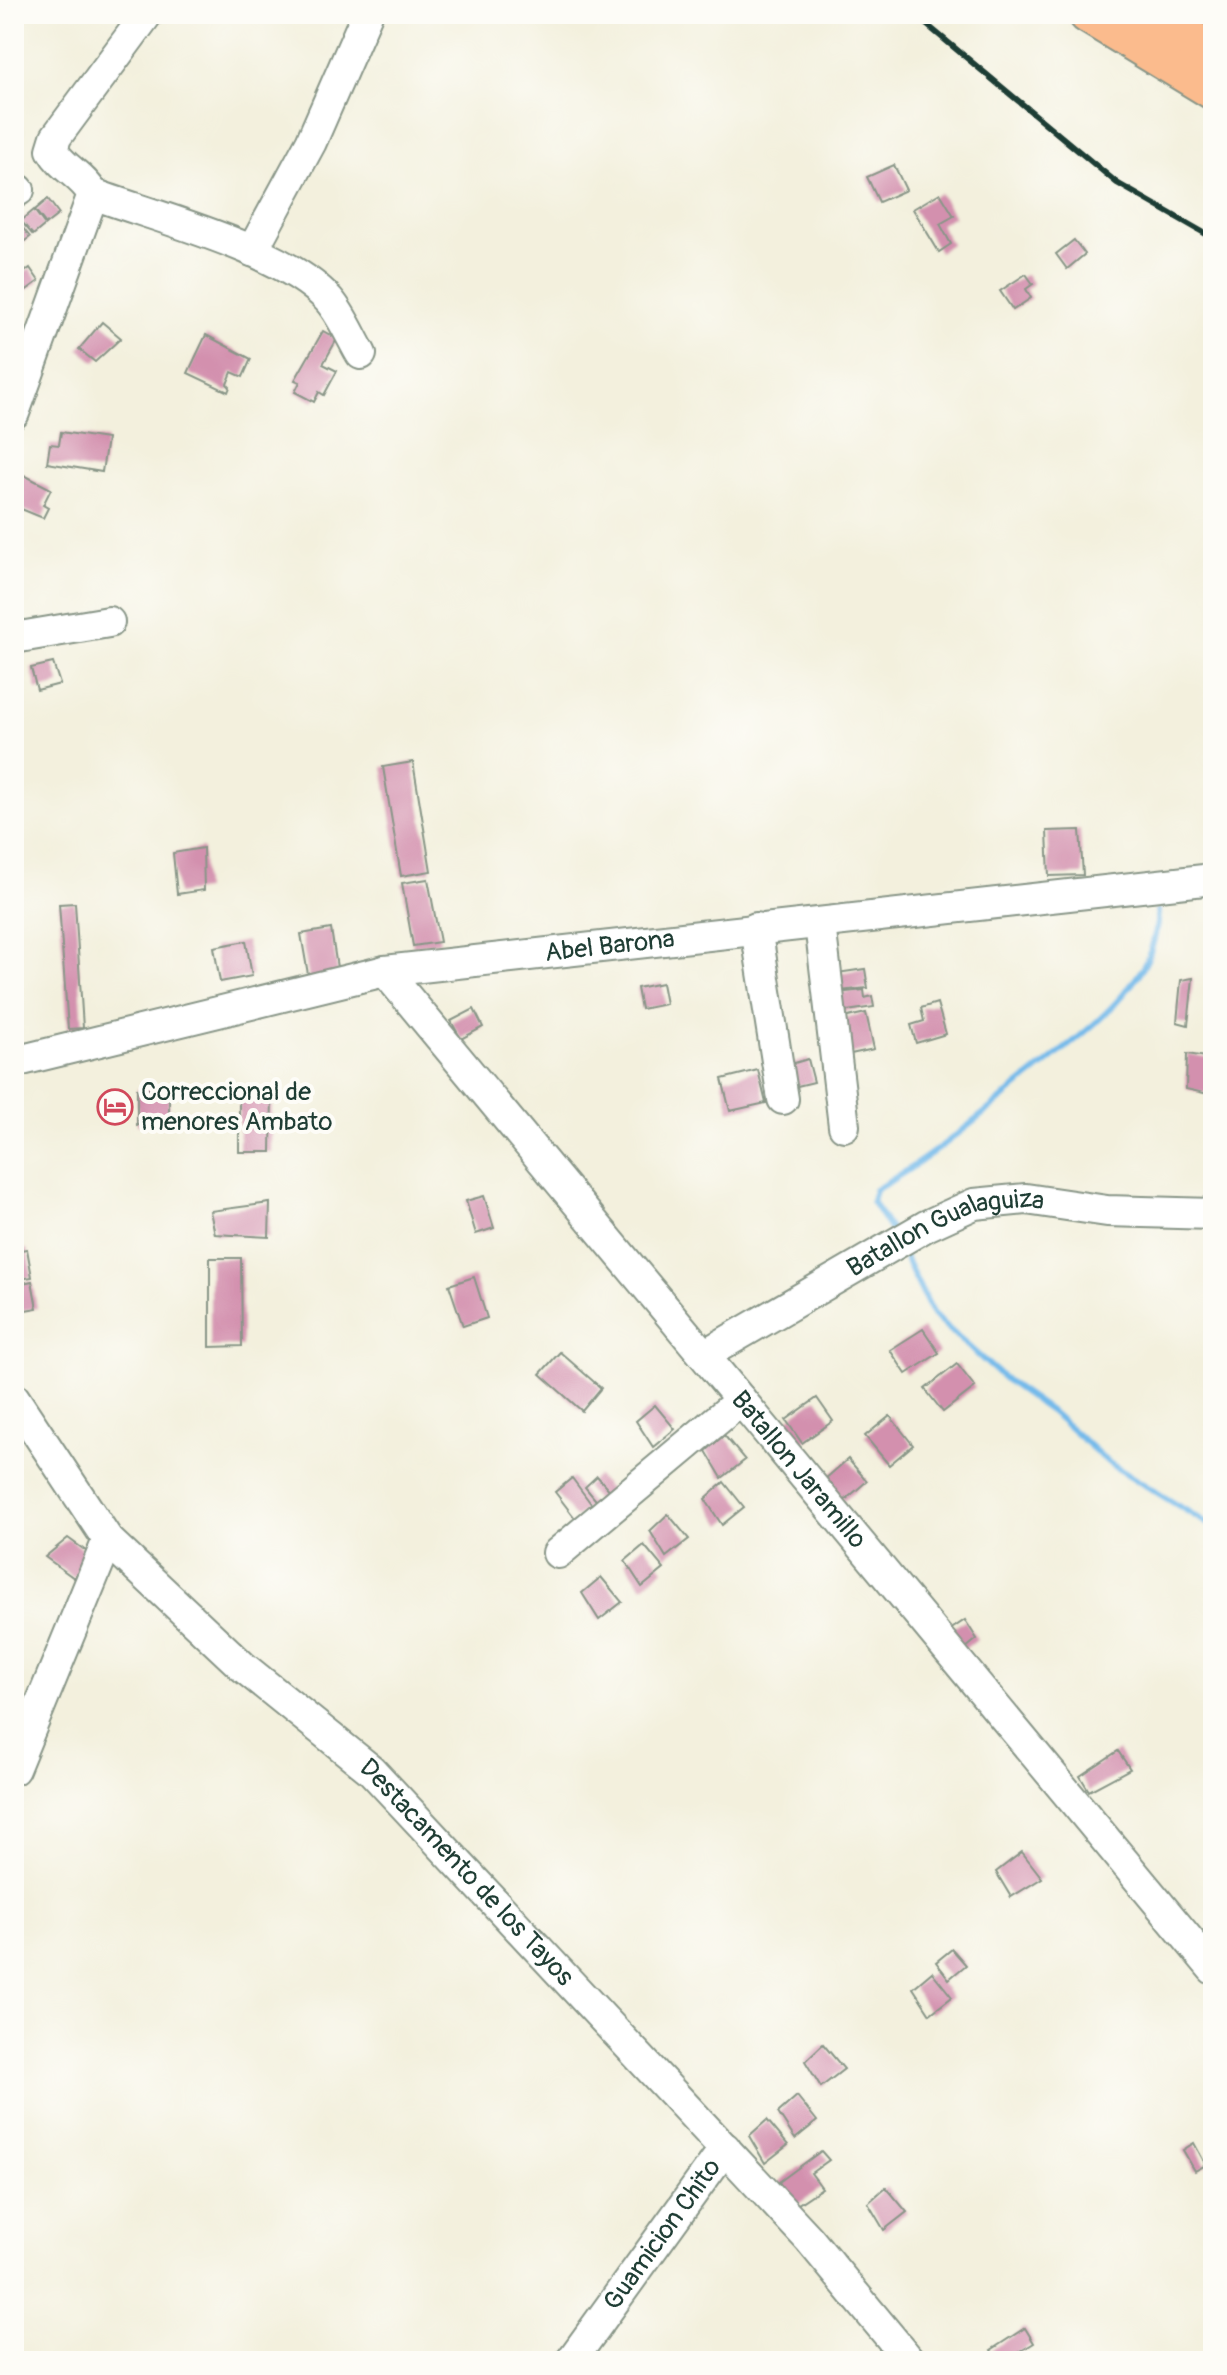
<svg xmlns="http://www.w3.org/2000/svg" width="1227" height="2375" font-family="Pangolin,sans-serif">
<rect width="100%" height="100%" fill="#fdfcf7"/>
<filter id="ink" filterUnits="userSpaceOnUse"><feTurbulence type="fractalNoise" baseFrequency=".0125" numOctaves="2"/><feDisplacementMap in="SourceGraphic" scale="16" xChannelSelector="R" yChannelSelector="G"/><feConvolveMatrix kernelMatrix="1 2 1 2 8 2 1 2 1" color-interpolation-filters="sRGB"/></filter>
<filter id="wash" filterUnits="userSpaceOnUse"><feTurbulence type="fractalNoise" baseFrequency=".006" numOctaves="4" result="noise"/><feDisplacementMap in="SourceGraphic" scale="32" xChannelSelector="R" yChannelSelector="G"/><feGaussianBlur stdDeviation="1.8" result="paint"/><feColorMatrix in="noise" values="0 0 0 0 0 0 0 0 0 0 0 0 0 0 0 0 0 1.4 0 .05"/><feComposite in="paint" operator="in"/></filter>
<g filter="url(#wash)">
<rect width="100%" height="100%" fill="#f3f0dd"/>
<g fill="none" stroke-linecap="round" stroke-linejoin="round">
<g stroke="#73baea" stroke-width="6">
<path d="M 893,1234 L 872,1201 L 875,1190 C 930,1159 978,1118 1028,1078 C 1066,1047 1111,1016 1139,974 C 1152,954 1157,934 1158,911"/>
<path d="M 902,1251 L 933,1315 L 1007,1381 L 1054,1414 L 1109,1463 L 1213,1527"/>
</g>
</g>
<g id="blocks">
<g fill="#d390ae">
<path d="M 894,165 L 906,190 L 879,202 L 867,177 Z"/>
<path d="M 940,193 L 954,216 L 940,224 L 951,244 L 939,252 L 913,209 Z"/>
<path d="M 48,199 L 59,214 L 46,224 L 35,210 Z"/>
<path d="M 34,210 L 45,225 L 33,235 L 21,221 Z"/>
<path d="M 18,222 L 30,237 L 17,247 L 14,225 Z"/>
<path d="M 1074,240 L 1085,254 L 1067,269 L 1056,254 Z"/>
<path d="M 30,268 L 39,281 L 14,299 L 14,280 Z"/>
<path d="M 1026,274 L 1033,284 L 1026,289 L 1031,298 L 1013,310 L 1000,291 Z"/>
<path d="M 102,322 L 121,338 L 95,362 L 79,349 Z"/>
<path d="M 323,331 L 337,339 L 323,364 L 337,371 L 324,395 L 319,392 L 314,402 L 295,392 L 300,382 L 295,380 Z"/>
<path d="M 206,335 L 251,359 L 243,377 L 232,372 L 227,384 L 230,387 L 228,392 L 188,373 Z"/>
<path d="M 61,432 L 107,439 L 102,472 L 47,463 L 50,444 L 59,445 Z"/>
<path d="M 22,474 L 51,489 L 43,505 L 48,508 L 43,518 L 14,506 L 14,491 Z"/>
<path d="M 53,663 L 60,684 L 37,690 L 31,668 Z"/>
<path d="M 413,762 L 431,871 L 401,876 L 383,767 Z"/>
<path d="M 1080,830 L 1083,875 L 1049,876 L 1047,831 Z"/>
<path d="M 203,848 L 204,890 L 177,894 L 173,853 Z"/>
<path d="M 428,879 L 440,942 L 413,946 L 402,883 Z"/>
<path d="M 75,903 L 83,1028 L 68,1029 L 59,904 Z"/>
<path d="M 331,929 L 338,974 L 309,980 L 301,934 Z"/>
<path d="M 246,941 L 252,976 L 220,982 L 214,947 Z"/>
<path d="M 865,969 L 868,988 L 839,991 L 837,973 Z"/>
<path d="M 1193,978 L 1188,1025 L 1177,1022 L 1181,980 Z"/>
<path d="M 662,983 L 666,1004 L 641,1009 L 637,988 Z"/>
<path d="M 864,990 L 865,998 L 872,996 L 874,1007 L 840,1012 L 837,993 Z"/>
<path d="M 937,1003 L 946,1034 L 916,1043 L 911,1025 L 924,1021 L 921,1008 Z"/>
<path d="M 474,1009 L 483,1027 L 461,1039 L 451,1021 Z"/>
<path d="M 866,1013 L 874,1049 L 846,1055 L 839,1019 Z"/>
<path d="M 1187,1054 L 1213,1058 L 1213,1095 L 1186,1089 Z"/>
<path d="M 808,1059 L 814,1082 L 793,1087 L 788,1065 Z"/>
<path d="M 758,1070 L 766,1103 L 730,1111 L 722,1079 Z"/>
<rect x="137" y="1089" width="32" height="36"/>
<path d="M 239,1094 L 272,1094 L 271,1152 L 239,1152 Z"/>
<path d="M 484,1196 L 494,1228 L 476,1234 L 466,1201 Z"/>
<path d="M 270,1203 L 269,1237 L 215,1234 L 210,1211 Z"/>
<path d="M 27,1249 L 32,1277 L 14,1280 L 14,1251 Z"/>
<path d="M 210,1258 L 241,1258 L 242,1346 L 210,1347 Z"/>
<path d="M 474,1277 L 487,1318 L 463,1326 L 449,1285 Z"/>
<path d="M 32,1281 L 37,1308 L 14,1312 L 14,1285 Z"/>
<path d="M 923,1329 L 939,1353 L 906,1374 L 890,1350 Z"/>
<path d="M 560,1352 L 601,1388 L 582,1411 L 540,1374 Z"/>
<path d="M 957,1364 L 975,1387 L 943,1412 L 925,1389 Z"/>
<path d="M 817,1398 L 833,1421 L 802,1443 L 786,1420 Z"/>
<path d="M 655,1405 L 675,1429 L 653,1447 L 636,1421 Z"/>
<path d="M 890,1416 L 913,1445 L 889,1465 L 865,1436 Z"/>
<path d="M 724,1435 L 745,1460 L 722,1478 L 706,1451 Z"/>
<path d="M 848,1459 L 867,1481 L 844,1501 L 824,1480 Z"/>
<path d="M 597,1476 L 612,1493 L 599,1504 L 585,1487 Z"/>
<path d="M 572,1478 L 592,1505 L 575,1518 L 555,1492 Z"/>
<path d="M 724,1482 L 744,1507 L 722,1525 L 705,1499 Z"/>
<path d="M 668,1514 L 689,1539 L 666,1557 L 650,1531 Z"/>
<path d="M 68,1538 L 90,1554 L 74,1578 L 45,1557 Z"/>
<path d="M 644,1545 L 664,1569 L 642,1587 L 625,1561 Z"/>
<path d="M 601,1577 L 622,1602 L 599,1620 L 582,1593 Z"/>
<path d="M 965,1620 L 977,1639 L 960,1653 L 947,1632 Z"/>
<path d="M 1118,1751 L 1130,1769 L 1089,1791 L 1080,1776 Z"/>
<path d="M 1022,1852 L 1042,1878 L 1011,1897 L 996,1872 Z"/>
<path d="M 952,1949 L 966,1965 L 949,1979 L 936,1962 Z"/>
<path d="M 932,1972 L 952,1997 L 930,2014 L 913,1988 Z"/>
<path d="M 823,2044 L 844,2069 L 821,2087 L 805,2061 Z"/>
<path d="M 797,2096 L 817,2121 L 795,2139 L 778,2113 Z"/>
<path d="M 767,2120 L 788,2145 L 765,2163 L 749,2136 Z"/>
<path d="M 1194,2143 L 1206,2165 L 1195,2171 L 1183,2150 Z"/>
<path d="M 821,2151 L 829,2160 L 811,2173 L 822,2188 L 795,2206 L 779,2182 Z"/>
<path d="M 886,2187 L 907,2212 L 884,2230 L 868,2203 Z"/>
<path d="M 1025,2328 L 1034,2343 L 1005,2361 L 998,2361 L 991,2350 Z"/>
</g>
</g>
</g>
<g filter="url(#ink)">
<use href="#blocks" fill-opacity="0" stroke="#899688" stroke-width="2"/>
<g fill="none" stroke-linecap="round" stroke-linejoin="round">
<defs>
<g id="minor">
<path d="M 14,193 L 19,190"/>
<path d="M 93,194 C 159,218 285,250 329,300 C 342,315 351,337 361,354"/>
<path d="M 252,251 L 311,142 L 367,14"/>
<path d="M 14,413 L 93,194 C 82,175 62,168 52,150 L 56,137 L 147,14"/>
<path d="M 14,638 L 109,622"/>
<path d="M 820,924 L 844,1126"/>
<path d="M 756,928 L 783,1099"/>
<path id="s1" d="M 385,971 L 1213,1969"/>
<path id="s2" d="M 14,1062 L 385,971 L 1213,879"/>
<path id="s3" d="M 704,1355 L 926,1226 L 974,1204 L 1026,1199 L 1107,1211 L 1213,1214"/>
<path id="s4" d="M 14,1398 L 108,1540 L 242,1666 L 371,1770 L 809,2239 L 910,2361"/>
<path d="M 558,1553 L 741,1400"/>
<path d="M 14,1769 L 108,1540"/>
<path id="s5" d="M 571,2361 L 725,2148"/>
</g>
<g id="major">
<path d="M 1088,14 L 1213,90"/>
<path d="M 1150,14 L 1213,53"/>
</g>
</defs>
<use href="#minor" stroke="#899688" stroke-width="34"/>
<use href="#major" stroke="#899688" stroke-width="42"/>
<use href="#minor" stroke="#fff" stroke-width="30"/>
<use href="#major" stroke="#fbbb8d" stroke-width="38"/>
<path stroke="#1f3d34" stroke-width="6" d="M 914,14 L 1117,183 L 1213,238"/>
</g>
</g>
<defs>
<symbol id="hotel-ring" viewBox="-11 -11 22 22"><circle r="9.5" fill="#fdfcf7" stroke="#d1495b" stroke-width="1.5"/><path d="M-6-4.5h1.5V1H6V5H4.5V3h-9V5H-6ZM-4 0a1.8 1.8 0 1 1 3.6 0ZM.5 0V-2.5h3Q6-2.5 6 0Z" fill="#d1495b"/></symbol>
</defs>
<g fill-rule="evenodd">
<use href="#hotel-ring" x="95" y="1087" width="40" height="40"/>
</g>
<g text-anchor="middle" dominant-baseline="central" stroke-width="8" stroke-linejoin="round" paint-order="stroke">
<g font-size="26" fill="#1f3d34" stroke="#fdfcf7">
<text stroke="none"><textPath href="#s2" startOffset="608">Abel Barona</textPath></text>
<text stroke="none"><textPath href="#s3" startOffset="274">Batallon Gualaguiza</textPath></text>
<text stroke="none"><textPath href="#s1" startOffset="648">Batallon Jaramillo</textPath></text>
<text stroke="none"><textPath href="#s4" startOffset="660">Destacamento de los Tayos</textPath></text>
<text stroke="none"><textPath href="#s5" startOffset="156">Guamicion Chito</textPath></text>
</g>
<g font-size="26" fill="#1f3d34" stroke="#fdfcf7" text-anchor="start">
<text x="141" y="1092">Correccional de<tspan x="141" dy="30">menores Ambato</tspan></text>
</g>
</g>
<rect width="1227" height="2375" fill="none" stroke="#fdfcf7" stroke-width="48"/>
</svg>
